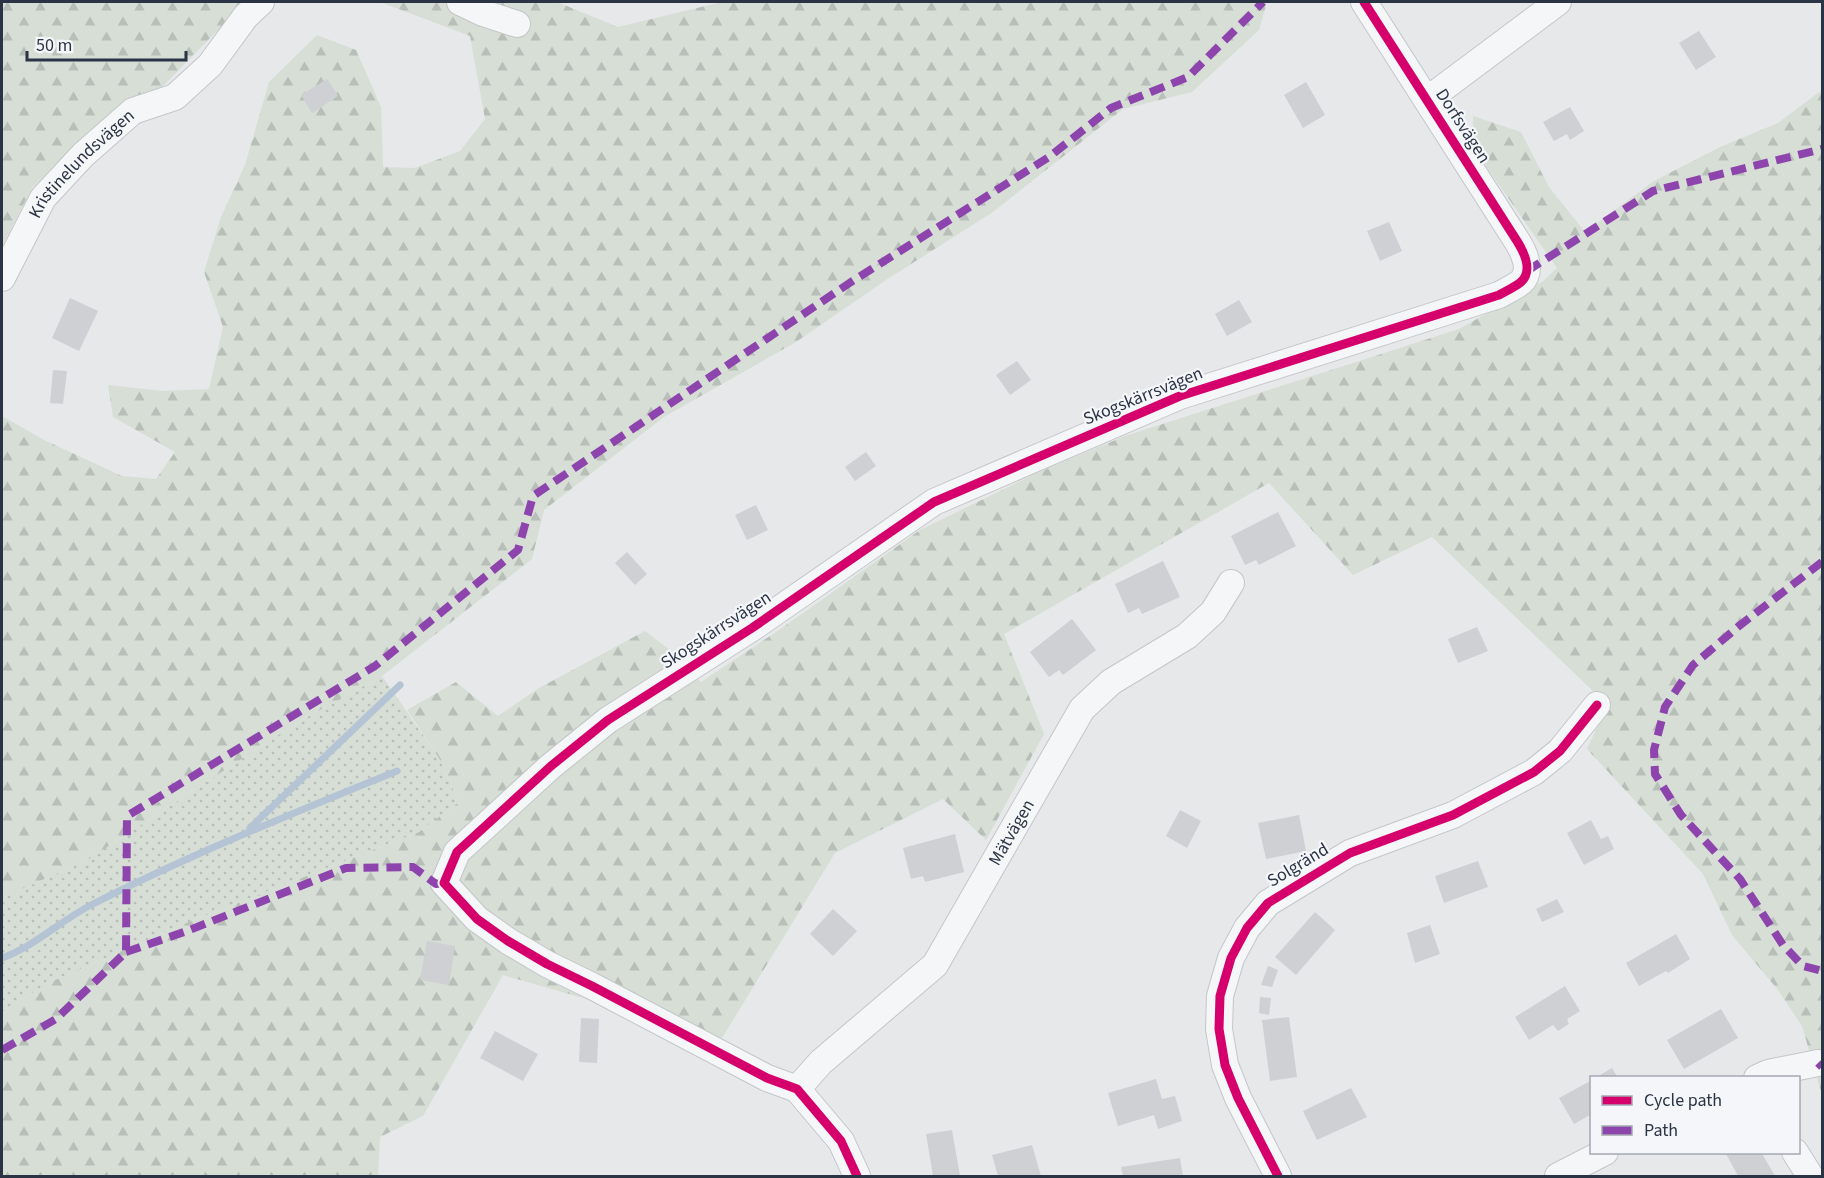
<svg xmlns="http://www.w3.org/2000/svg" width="1824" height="1178" font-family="'Source Sans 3',sans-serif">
<defs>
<pattern id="grass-dots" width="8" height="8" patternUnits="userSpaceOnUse" patternTransform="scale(1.5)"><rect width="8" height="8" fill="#d6ded6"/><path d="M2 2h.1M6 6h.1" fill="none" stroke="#b8bfb9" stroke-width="1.8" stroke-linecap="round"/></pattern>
<pattern id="forest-firs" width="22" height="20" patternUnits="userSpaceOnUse" patternTransform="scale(1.5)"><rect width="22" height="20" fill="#d6ded6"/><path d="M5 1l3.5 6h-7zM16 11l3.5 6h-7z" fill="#b8bfb9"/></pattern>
</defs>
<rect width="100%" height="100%" fill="#e6e8ea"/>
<path fill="url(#grass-dots)" d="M 382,676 L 439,758 L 459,802 L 419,832 L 191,921 L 48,983 L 2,1012 L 2,898 L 89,859 L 298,722 Z"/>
<g fill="url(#forest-firs)">
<path d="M 2,2 L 253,2 L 214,34 L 161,88 L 90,130 L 32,188 L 2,246 Z"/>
<path d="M 380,2 L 557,2 L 618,27 L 722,2 L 1267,2 L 1259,30 L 1192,92 L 1123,109 L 993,212 L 886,280 L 796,342 L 664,417 L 544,510 L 532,559 L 382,676 L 298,722 L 89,859 L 2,898 L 2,416 L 44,440 L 122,476 L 156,479 L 175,452 L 113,417 L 108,385 L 163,391 L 209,389 L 223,327 L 204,272 L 221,217 L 245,165 L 269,82 L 317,35 L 356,50 L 381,107 L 383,167 L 415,168 L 460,151 L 485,119 L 470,36 Z"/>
<path d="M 1822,90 L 1822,1095 L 1802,1026 L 1778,990 L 1732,935 L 1703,874 L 1587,749 L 1609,702 L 1594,692 L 1432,537 L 1353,575 L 1269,483 L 1004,634 L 1044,734 L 986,840 L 943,799 L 835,853 L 722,1038 L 503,975 L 423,1116 L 380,1137 L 378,1176 L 2,1176 L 2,1012 L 48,983 L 191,921 L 419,832 L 459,802 L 439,758 L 407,710 L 456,682 L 498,716 L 539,688 L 645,631 L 678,656 L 701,682 L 782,628 L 920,530 L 1037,473 L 1125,436 L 1459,329 L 1542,282 L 1557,268 L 1474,149 L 1473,116 L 1521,132 L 1549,187 L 1585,232 L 1654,181 L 1720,147 L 1778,123 Z"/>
</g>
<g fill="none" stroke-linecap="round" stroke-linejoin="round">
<g stroke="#b4c4d5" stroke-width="7">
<path d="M 250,828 L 400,685"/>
<path d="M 2,958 C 35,946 60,921 91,905 C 191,854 294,813 397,771"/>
</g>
</g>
<g fill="#ced0d3">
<path d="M 1699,31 L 1716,57 L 1696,70 L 1679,43 Z"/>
<path d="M 327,79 L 338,96 L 312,113 L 301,95 Z"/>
<path d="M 1306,82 L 1325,115 L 1303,128 L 1284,95 Z"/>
<path d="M 1570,107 L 1584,131 L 1570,140 L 1567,134 L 1554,141 L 1543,122 Z"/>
<path d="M 1389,222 L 1402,251 L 1380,261 L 1367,231 Z"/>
<path d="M 70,298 L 98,311 L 79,351 L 52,338 Z"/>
<path d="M 1239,300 L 1252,322 L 1227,336 L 1215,314 Z"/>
<path d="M 1017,361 L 1031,380 L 1010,395 L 996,375 Z"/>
<path d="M 53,370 L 67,371 L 63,404 L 50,403 Z"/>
<path d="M 866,452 L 876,466 L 855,481 L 845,467 Z"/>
<path d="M 756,505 L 768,530 L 747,540 L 735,515 Z"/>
<path d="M 1278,512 L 1296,546 L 1259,565 L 1256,560 L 1245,565 L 1231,536 Z"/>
<path d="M 627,552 L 647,574 L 635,585 L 615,563 Z"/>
<path d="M 1163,561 L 1180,597 L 1142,614 L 1139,608 L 1128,613 L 1115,584 Z"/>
<path d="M 1072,619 L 1096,650 L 1063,675 L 1059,670 L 1049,677 L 1030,652 Z"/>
<path d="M 1477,627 L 1488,651 L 1458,663 L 1448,639 Z"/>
<path d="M 1180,810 L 1201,821 L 1187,848 L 1166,836 Z"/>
<path d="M 1299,815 L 1306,851 L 1266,859 L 1258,823 Z"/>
<path d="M 1591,820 L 1601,839 L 1608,836 L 1614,849 L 1584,865 L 1567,833 Z"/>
<path d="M 955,834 L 964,872 L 925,882 L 923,876 L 911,879 L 903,848 Z"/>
<path d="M 1478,861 L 1488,887 L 1444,903 L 1435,876 Z"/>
<path d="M 1557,899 L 1564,912 L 1542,922 L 1536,909 Z"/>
<path d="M 833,909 L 857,931 L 833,956 L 810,934 Z"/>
<path d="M 1315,912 L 1335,930 L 1296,975 L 1275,957 Z"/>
<path d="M 1430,925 L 1440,954 L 1415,963 L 1407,933 Z"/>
<path d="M 1676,934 L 1690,959 L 1668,973 L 1666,971 L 1639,986 L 1626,963 Z"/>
<path d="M 427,941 L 455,946 L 449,985 L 420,980 Z"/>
<path d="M 1268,966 L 1278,970 L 1272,987 L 1261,985 Z"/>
<path d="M 1565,986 L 1580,1011 L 1567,1019 L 1569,1024 L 1558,1031 L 1553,1025 L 1529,1040 L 1515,1017 Z"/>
<path d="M 1260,997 L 1271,998 L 1269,1015 L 1259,1013 Z"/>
<path d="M 1721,1009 L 1738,1038 L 1684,1069 L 1667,1040 Z"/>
<path d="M 1289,1017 L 1297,1077 L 1270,1081 L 1262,1020 Z"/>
<path d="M 581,1018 L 599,1019 L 597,1063 L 579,1062 Z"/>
<path d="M 495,1031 L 538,1054 L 523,1081 L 480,1058 Z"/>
<path d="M 1612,1068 L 1618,1078 L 1595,1078 Z"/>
<path d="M 1156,1079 L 1162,1099 L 1175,1096 L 1182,1121 L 1158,1129 L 1154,1115 L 1118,1126 L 1108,1093 Z"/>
<path d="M 1592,1080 L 1592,1114 L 1574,1124 L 1559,1098 Z"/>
<path d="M 1351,1088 L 1367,1117 L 1317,1140 L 1303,1111 Z"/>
<path d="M 952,1130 L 960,1176 L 933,1176 L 926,1134 Z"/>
<path d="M 1032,1145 L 1041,1176 L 998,1176 L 992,1155 Z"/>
<path d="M 1725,1152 L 1761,1152 L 1775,1176 L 1738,1176 Z"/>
<path d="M 1180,1158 L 1183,1176 L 1123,1176 L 1121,1167 Z"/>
</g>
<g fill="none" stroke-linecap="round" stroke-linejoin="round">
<defs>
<g id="minor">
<path d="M 460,2 L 483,13 L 517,24"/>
<path d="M 1427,100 L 1558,2"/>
<path id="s1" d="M 2,278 L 43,198 L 83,155 L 133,111 L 175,97 L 210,65 L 246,16 L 261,2"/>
<path d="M 1757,1078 L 1768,1073 L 1818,1063"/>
<path id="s2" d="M 797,1089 L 821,1062 L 935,965 L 1082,709 L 1111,682 L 1187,636 L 1213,612 L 1231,583"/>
<path d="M 1795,1152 L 1810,1176"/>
<path d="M 857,1176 L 841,1141 L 797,1089 L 767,1078 L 592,986 L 547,964 L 508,941 L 477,919 L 444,883 L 457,852 L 551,766 L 608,720 L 752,628 L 934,502 L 1180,396 L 1499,295 C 1506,291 1515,287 1521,282 C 1533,271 1524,252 1517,241 L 1364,2"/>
<path d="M 1278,1176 L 1238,1098 L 1225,1065 L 1219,1029 L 1220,996 L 1231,958 L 1247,928 L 1268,903 L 1350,853 L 1453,815 L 1534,772 L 1560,751 L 1597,705"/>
<path d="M 1558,1176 L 1605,1152"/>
</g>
</defs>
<use href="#minor" stroke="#c4c6c8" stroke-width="28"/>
<use href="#minor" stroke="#f5f6f7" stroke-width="26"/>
<g stroke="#8e44ad" stroke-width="8" stroke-dasharray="15 8" stroke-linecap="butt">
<path d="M 1527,271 L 1653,191 L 1822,149"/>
<path d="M 1822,562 L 1739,626 L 1693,665 L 1665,707 L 1654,750 L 1655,774 L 1681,815 L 1740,879 L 1783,945 L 1803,966 L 1822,971"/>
<path d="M 126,952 L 187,931 L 346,868 L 413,867 L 436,884 L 444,883"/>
<path d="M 2,1050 L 56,1019 L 126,952 L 127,816 L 375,666 L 518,550 L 533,496 L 851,282 L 1049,157 L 1111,108 L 1188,77 L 1263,2"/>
<path d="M 1818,1063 L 1822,1067"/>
</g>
<defs>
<g id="cycleway">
<path d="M 857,1176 L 841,1141 L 797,1089 L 767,1078 L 592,986 L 547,964 L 508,941 L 477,919 L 444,883 L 457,852 L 551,766 L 608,720 L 752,628 L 934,502 L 1180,396 L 1499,295 C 1506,291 1515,287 1521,282 C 1533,271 1524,252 1517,241 L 1364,2"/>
<path d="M 1278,1176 L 1238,1098 L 1225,1065 L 1219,1029 L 1220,996 L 1231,958 L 1247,928 L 1268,903 L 1350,853 L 1453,815 L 1534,772 L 1560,751 L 1597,705"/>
</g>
</defs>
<use href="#cycleway" stroke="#f4f6f9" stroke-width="13"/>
<use href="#cycleway" stroke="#d6006c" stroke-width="9"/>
</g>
<g text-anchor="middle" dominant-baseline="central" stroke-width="4.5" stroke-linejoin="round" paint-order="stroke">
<g font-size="18" fill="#2b3445" stroke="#f4f6f9">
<text transform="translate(1463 126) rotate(57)">Dorfsvägen</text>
<text stroke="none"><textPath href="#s1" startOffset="141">Kristinelundsvägen</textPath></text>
<text transform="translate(1143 396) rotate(-22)">Skogskärrsvägen</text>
<text transform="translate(716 630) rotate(-33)">Skogskärrsvägen</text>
<text stroke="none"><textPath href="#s2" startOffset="339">Mätvägen</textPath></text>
<text transform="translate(1298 865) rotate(-31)">Solgränd</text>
</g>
</g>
<rect width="1824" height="1178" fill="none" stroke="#2b3445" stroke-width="6"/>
<rect x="1590" y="1076" width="210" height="78" fill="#f4f6f9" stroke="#a4a8b1" stroke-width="1.5"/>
<rect x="1602" y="1096" width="30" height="9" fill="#d6006c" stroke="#a4a8b1" stroke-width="1.5"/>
<text x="1644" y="1106" font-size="18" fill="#2b3445">Cycle path</text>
<rect x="1602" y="1126" width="30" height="9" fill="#8e44ad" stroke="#a4a8b1" stroke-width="1.5"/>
<text x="1644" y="1136" font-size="18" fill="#2b3445">Path</text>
<path d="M27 51v9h159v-9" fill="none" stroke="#2b3445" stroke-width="3"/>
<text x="36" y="51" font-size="18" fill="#2b3445" stroke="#f4f6f9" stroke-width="4.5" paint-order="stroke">50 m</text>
</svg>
